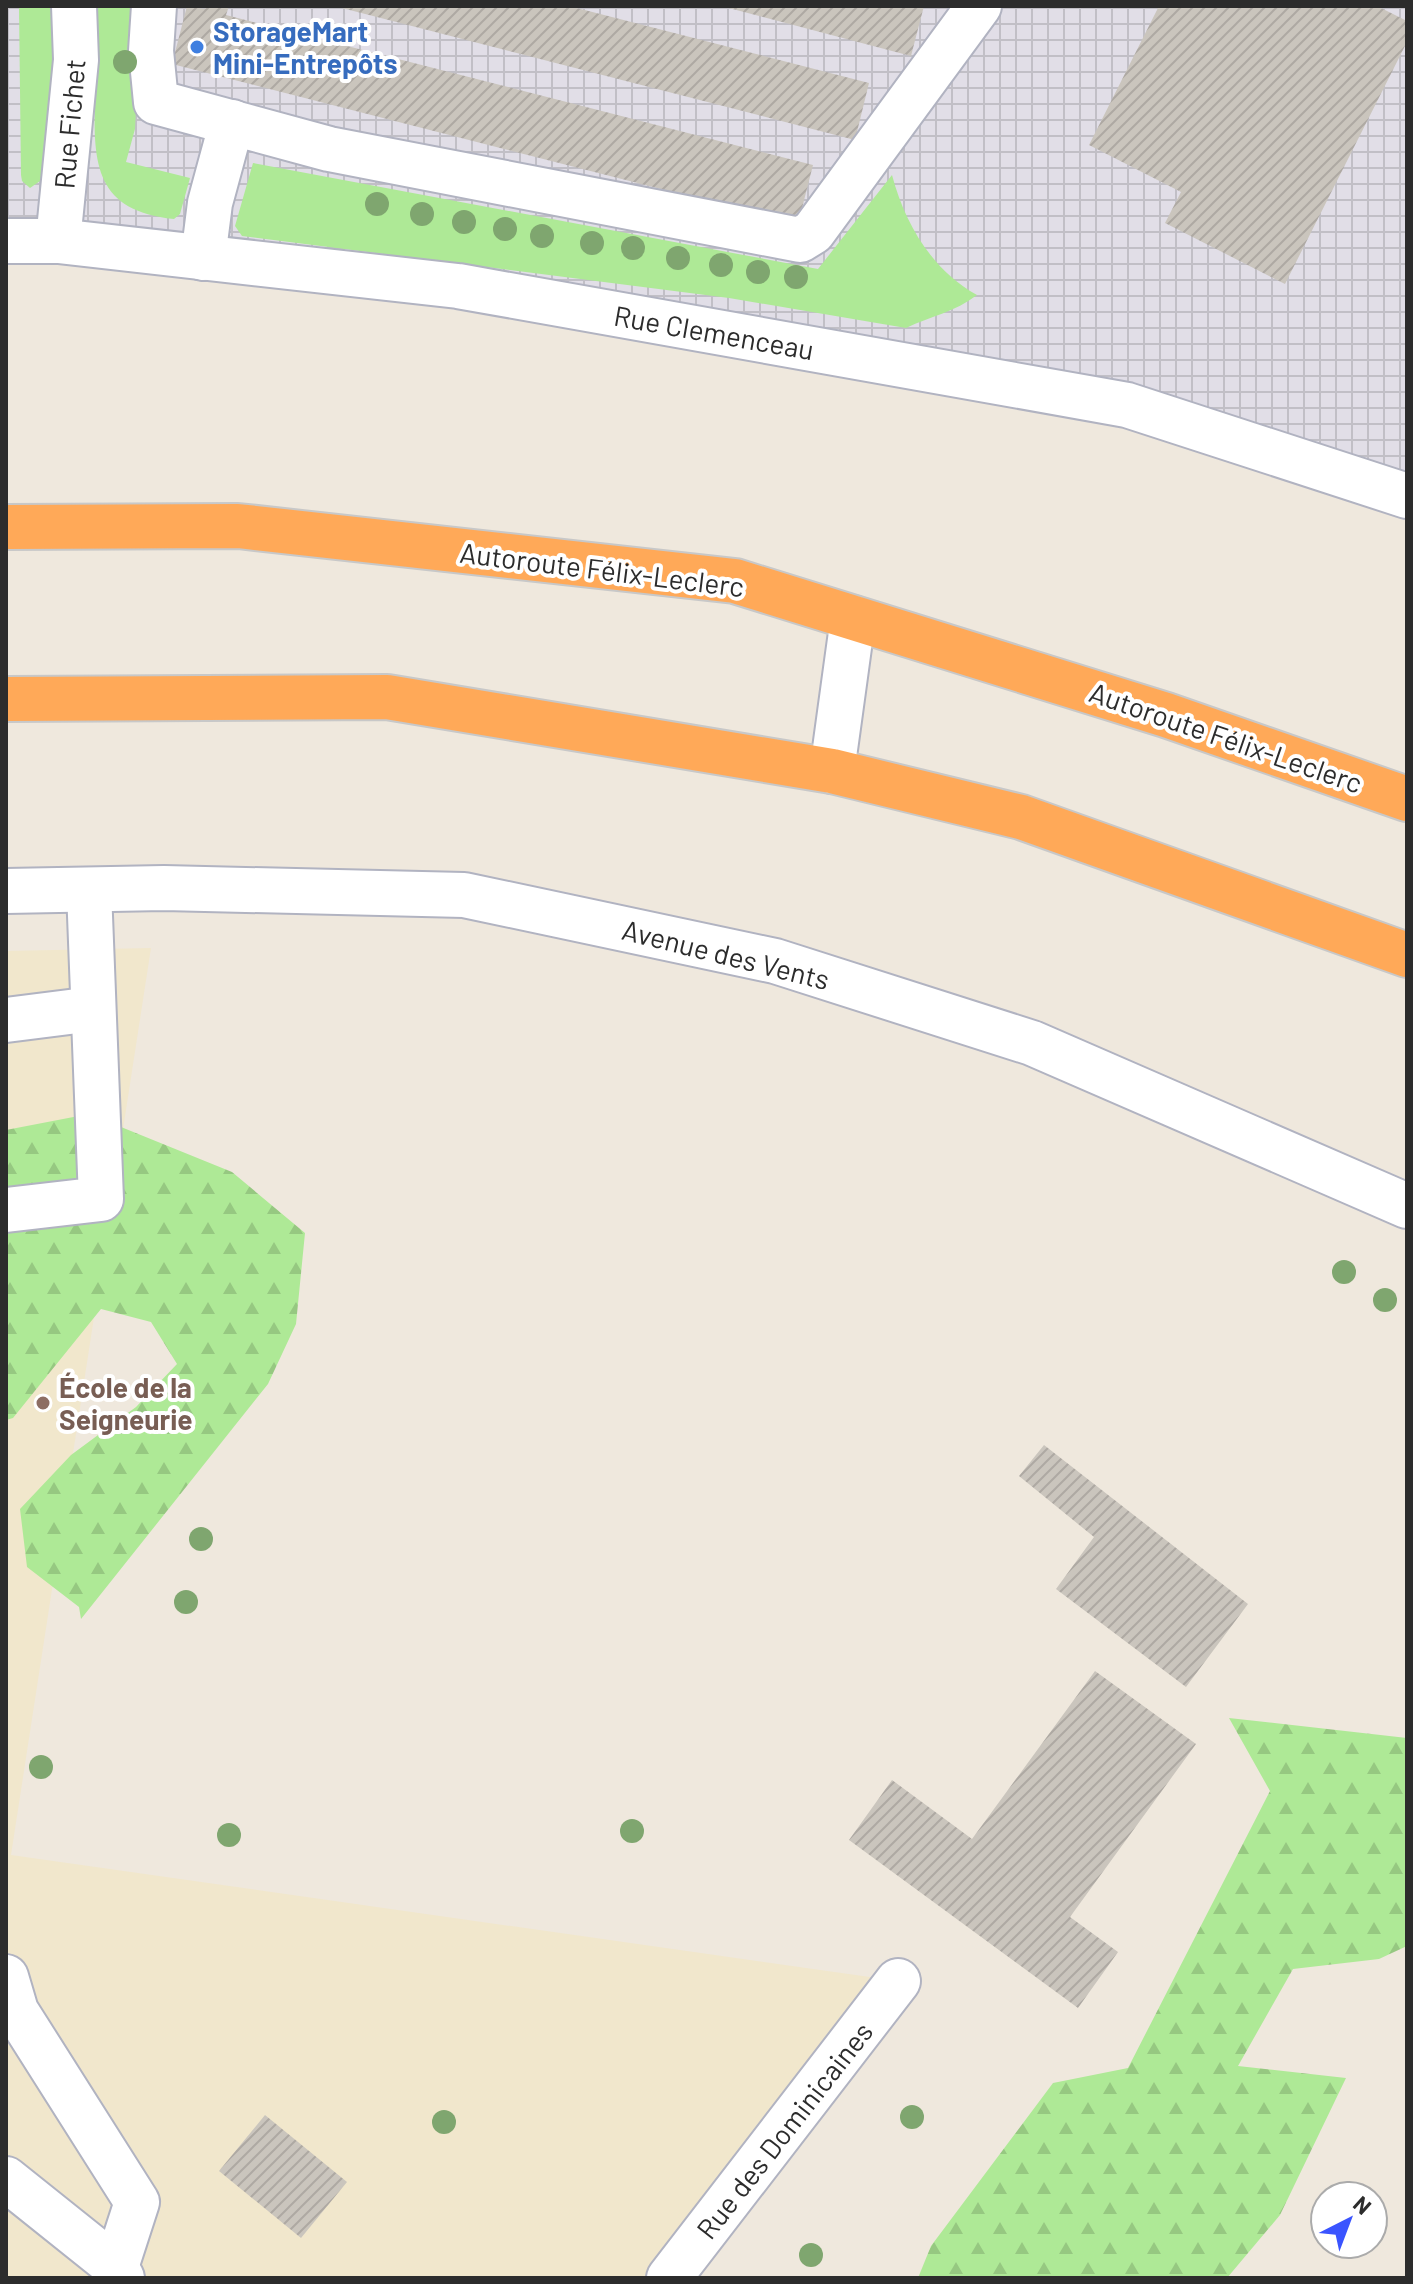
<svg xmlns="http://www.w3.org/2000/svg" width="1413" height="2284" font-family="Barlow,sans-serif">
<defs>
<pattern id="industrial-grid" width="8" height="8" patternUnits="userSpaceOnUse" patternTransform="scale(2)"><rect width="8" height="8" fill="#e1dee7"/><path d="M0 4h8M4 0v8" fill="none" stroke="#c1bfc6"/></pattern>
<pattern id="forest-firs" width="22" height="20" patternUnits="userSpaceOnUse" patternTransform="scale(2)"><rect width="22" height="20" fill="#aee996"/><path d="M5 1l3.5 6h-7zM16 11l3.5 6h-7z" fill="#96c881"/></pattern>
<pattern id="building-hatch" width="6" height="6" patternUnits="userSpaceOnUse" patternTransform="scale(2)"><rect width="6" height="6" fill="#cac5bd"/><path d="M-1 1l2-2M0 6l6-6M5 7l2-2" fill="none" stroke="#aea9a3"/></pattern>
</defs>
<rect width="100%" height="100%" fill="#efe8dd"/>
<path fill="url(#industrial-grid)" d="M 6,6 L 1407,6 L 1407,496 L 1127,405 L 6,241 Z"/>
<path fill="#f1e7cc" d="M 151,948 L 11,1855 L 898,1981 L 669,2278 L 6,2278 L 6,951 Z"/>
<g fill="#aee996">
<path d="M 19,6 L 54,6 L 51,110 L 43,179 L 30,188 L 22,181 L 21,175 Z"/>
<path d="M 98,6 L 141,6 L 135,129 L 126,162 L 190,178 L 180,214 L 174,219 C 96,211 93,165 95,99 C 96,68 97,37 98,6 Z"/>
<path d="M 253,163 L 818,269 L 892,175 C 905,224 932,270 977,295 C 955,312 931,316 906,328 L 729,298 L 242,236 L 235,226 Z"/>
</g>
<g fill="url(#forest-firs)">
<path d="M 89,1114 L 232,1172 L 305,1233 L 296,1324 L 268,1384 L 81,1619 L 79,1607 L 27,1567 L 20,1509 L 71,1455 L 136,1407 L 177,1364 L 151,1322 L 101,1309 L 13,1418 L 6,1420 L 6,1130 Z"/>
<path d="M 1229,1718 L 1407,1738 L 1407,1946 L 1379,1959 L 1293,1969 L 1238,2066 L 1346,2078 L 1280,2215 L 1227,2278 L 918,2278 L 931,2246 L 1053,2083 L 1128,2068 L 1270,1791 Z"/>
</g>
<g fill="url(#building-hatch)">
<path d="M 187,6 L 205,9 L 206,6 L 229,6 L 226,15 L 813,165 L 798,224 L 172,64 Z"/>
<path d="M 569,6 L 869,83 L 855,140 L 338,7 Z"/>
<path d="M 721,6 L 924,6 L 911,56 Z"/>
<path d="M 1159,6 L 1377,6 L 1407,21 L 1407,42 L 1285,284 L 1165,223 L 1181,192 L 1089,145 Z"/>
<path d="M 1044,1445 L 1248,1604 L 1186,1687 L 1056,1589 L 1094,1537 L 1019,1476 Z"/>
<path d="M 1095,1671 L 1196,1744 L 1070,1917 L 1118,1952 L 1078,2008 L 849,1840 L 892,1780 L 972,1839 Z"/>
<path d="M 265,2115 L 347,2182 L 301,2238 L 219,2171 Z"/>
</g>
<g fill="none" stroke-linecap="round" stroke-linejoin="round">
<defs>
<g id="minor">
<path d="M 154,6 L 151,51 L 156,102 L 329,149 L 800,240 L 813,232 L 979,6"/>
<path d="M 6,241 L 58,241 L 458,286 L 1127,405 L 1407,496"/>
<path d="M 58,241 L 76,60 L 74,6"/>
<path d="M 203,258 L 210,203 L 232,122"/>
<path d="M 832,771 L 853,618"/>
<path d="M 6,891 L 164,888 L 464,895 L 775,961 L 1032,1043 L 1407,1206"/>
<path d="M 6,1020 L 93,1009"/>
<path d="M 6,1210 L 101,1199 L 89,890"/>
<path d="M 6,1977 L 16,2011 L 137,2202 L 116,2267"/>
<path d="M 6,2179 L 116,2267 L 122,2278"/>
<path d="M 669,2278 L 898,1981"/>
</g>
<g id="highway">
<path d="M 6,527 L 238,526 L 735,581 L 1166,715 L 1407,799"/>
<path d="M 6,699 L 387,697 L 832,771 L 1021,817 L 1407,955"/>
</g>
</defs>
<use href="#minor" stroke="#b1b3c1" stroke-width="48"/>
<use href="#highway" stroke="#c8c8c8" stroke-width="48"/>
<use href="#minor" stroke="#fff" stroke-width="44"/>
<use href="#highway" stroke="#ffa958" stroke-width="44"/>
</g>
<g fill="#7fa66f">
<circle cx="125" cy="62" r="12"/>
<circle cx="377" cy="204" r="12"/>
<circle cx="422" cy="214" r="12"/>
<circle cx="464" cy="222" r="12"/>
<circle cx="505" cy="229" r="12"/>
<circle cx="542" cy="236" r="12"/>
<circle cx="592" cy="243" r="12"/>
<circle cx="633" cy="248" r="12"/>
<circle cx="678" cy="258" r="12"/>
<circle cx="721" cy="265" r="12"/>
<circle cx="758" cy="272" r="12"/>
<circle cx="796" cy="277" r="12"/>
<circle cx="1344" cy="1272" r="12"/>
<circle cx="1385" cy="1300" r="12"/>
<circle cx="201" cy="1539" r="12"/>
<circle cx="186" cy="1602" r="12"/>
<circle cx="41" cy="1767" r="12"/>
<circle cx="632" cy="1831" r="12"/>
<circle cx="229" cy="1835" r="12"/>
<circle cx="912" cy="2117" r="12"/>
<circle cx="444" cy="2122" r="12"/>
<circle cx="811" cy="2255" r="12"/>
</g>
<circle fill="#3f7fe0" stroke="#fff" stroke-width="3" cx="197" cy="47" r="8"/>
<circle fill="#8d6e63" stroke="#fff" stroke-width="3" cx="43" cy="1403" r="8"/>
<g text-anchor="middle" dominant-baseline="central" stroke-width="8" stroke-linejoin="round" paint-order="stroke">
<g font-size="28" font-weight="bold" fill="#366cbe" stroke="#fff" text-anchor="start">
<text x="213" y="31">StorageMart<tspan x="213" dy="32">Mini-Entrepôts</tspan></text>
</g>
<g font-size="28" fill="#2c2c2c" stroke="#fff">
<text transform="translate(69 124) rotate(-85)">Rue Fichet</text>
<text transform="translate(714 332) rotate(10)">Rue Clemenceau</text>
<text transform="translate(602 569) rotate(7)">Autoroute Félix-Leclerc</text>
<text transform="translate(1226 737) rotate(19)">Autoroute Félix-Leclerc</text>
<text transform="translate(726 954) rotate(14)">Avenue des Vents</text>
<text transform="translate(784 2130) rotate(-52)">Rue des Dominicaines</text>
</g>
<g font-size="28" font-weight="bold" fill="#785e54" stroke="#fff" text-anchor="start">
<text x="59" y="1387">École de la<tspan x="59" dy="32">Seigneurie</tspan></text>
</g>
</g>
<rect width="1413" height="2284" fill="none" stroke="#2c2c2c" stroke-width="16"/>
<g transform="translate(1349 2220) rotate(42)"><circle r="38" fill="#ffffff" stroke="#ababab" stroke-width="2"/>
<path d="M0-6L14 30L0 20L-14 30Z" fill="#3a54ff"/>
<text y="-12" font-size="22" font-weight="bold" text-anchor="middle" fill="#2c2c2c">N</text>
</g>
</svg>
